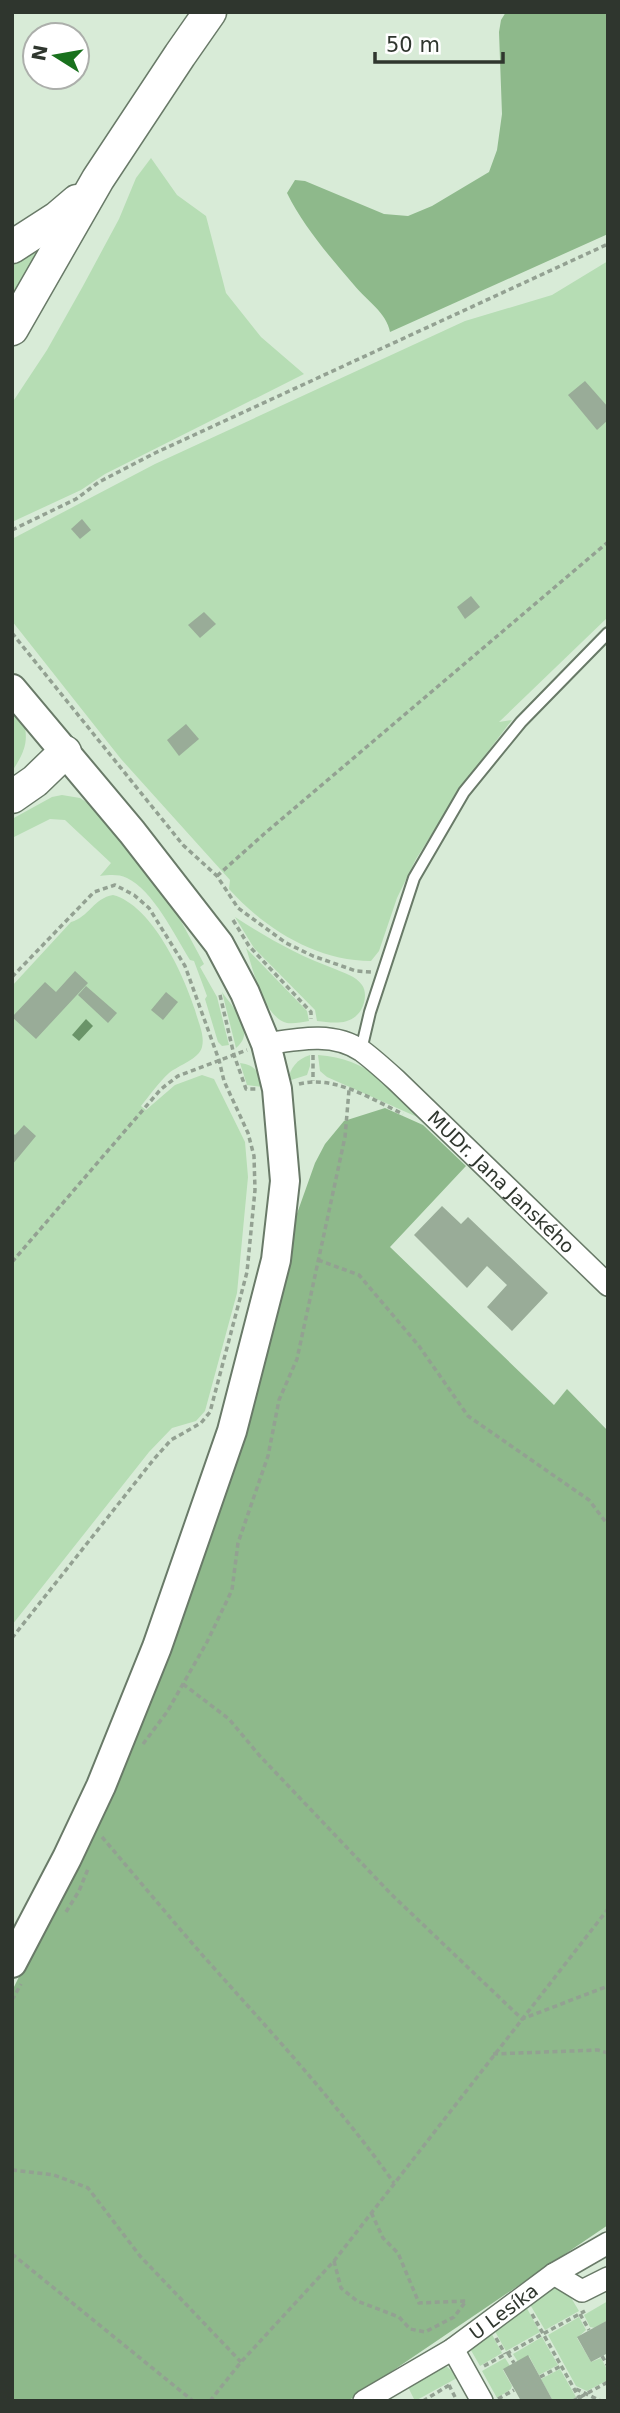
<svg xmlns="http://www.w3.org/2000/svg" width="620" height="2413" font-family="'DejaVu Sans',sans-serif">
<rect width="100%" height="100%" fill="#d8ebd7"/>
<g fill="#b6ddb4">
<path d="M 151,158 L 177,195 L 206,216 L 226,293 L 261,337 L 304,374 L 105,474 L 81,490 L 12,522 L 12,403 L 47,350 L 83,286 L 119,219 L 136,178 Z"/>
<path d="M 46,239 L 12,295 L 12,260 Z"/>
<path d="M 608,261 L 608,617 L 499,722 L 512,720 L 467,779 L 416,859 L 397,898 L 379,951 L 371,961 C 316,961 265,929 229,889 L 230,880 L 121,759 L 12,621 L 12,539 L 155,464 L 465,321 L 552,295 Z"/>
<path d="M 12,703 C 31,728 30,746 12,771 Z"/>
<path d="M 62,795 L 80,798 L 100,811 L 174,908 L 204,964 L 200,967 L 217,997 L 229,1045 L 222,1046 L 218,1042 L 205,999 L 207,996 L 194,961 L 190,960 C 175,936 153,890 127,878 C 118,874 110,875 100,876 L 111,863 L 65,820 L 50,819 L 12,838 L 12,819 L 52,797 Z"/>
<path d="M 113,895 C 152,905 184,975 195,1010 C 198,1022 205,1035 202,1047 C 199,1059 179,1065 169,1073 C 159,1082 150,1095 141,1106 L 146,1110 L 175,1085 L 202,1075 L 214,1079 L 245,1142 L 248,1177 L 237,1293 L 205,1411 L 196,1421 L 172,1428 L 149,1452 L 12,1625 L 12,986 L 71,922 C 89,917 94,898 113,895 Z"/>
<path d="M 235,917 C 267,938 299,956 335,969 C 344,973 356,976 362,985 C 367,992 365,1003 361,1010 C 351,1026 333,1023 317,1021 L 315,1010 L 254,948 Z"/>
<path d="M 246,948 L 307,1011 L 309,1021 C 302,1022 294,1024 287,1023 C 263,1017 253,968 246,948 Z"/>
<path d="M 222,992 C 233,1008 257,1031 236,1048 Z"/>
<path d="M 310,1055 L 310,1066 L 307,1075 L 288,1081 C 290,1068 297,1059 310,1055 Z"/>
<path d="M 318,1055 C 369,1059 389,1086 424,1120 L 327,1077 L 320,1071 Z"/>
<path d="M 240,1063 C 255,1065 259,1072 263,1087 L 247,1085 Z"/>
<path d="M 558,2285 L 567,2291 L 579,2311 L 545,2330 L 528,2301 L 546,2288 Z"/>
<path d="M 608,2301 L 608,2320 L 595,2328 L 590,2327 L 584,2315 Z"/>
<path d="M 524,2303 L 540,2332 L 506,2351 L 492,2326 Z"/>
<path d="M 579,2317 L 586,2330 L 577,2338 L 591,2362 L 601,2358 L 608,2371 L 608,2380 L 587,2391 L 576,2386 L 548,2335 Z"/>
<path d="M 488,2327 L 502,2353 L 480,2366 L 468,2345 Z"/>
<path d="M 542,2337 L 558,2365 L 539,2375 L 529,2356 L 518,2362 L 513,2354 Z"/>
<path d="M 505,2358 L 510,2366 L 503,2370 L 512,2386 L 511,2389 L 497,2398 L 482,2371 Z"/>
<path d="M 447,2367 L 455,2373 L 457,2378 L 415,2401 L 408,2387 L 439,2368 Z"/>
<path d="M 560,2369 L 576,2397 L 571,2401 L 553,2401 L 541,2379 Z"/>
</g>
<g fill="#8eb98b">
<path d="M 506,12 L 608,12 L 608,234 L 390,332 C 387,313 366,300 354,285 C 330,257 303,226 287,193 L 295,180 L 305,181 L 384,214 L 408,216 L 432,206 L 489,172 L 497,150 L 502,114 L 499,32 L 501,20 Z"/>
<path d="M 385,1108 L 423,1125 L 466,1166 L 390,1247 L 554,1405 L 567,1389 L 608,1431 L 608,2225 L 348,2401 L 12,2401 L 12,1991 L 41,1932 L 244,1435 L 277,1311 L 294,1222 L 315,1163 L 325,1144 L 344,1121 Z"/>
</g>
<path fill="#6a9468" d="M 86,1019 L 93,1026 L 79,1041 L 72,1035 Z"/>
<g fill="#99ac98">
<path d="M 585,381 L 608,407 L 608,420 L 597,430 L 568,395 Z"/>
<path d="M 82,519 L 91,530 L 80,539 L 71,529 Z"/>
<path d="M 471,596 L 480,607 L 465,619 L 457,607 Z"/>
<path d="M 204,612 L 216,624 L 200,638 L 188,625 Z"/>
<path d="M 186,724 L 199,739 L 179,756 L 167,740 Z"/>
<path d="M 75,971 L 88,983 L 36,1039 L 12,1017 L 45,982 L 56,992 Z"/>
<path d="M 86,986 L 117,1013 L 108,1023 L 78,995 Z"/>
<path d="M 166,992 L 178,1002 L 163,1020 L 151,1010 Z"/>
<path d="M 24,1125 L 36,1136 L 12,1165 L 12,1132 L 15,1135 Z"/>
<path d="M 442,1206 L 461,1224 L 468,1217 L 548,1293 L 512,1331 L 487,1307 L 507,1285 L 487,1266 L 467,1288 L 414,1235 Z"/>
<path d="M 608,2320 L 608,2353 L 591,2362 L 577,2337 Z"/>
<path d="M 528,2355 L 540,2377 L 553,2401 L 521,2401 L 503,2369 Z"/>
</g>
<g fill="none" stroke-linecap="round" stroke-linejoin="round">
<defs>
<path id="lane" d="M 361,1050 L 370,1012 L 414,878 L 464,792 L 521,722 L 608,633"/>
<g id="street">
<path id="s1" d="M 266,1044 C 297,1039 334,1031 362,1051 C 374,1060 385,1070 396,1080 L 608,1285"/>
<path d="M 554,2274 L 582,2291 L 608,2278"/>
<path d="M 453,2349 L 482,2401"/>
<path id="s2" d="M 364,2401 L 453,2349 L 554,2274 L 608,2243"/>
</g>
<path id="secondary" d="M 12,689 L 132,832 L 219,944 L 245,993 L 266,1044 L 277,1089 L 285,1181 L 276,1260 L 232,1431 L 157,1647 L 101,1786 L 67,1858 L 12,1963"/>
<g id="primary">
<path d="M 12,247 L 57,218 L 77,201"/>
<path d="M 12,329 L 98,179 L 180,55 L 210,12"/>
<path d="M 12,797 L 35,781 L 65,752"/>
</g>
</defs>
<use href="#lane" stroke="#697a68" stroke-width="14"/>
<use href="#street" stroke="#697a68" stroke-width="24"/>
<use href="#secondary" stroke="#697a68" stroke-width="32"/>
<use href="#primary" stroke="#697a68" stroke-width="35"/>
<g stroke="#93a192" stroke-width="3.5" stroke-dasharray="5 3.5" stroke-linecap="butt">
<path d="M 12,530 L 76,499 L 99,482 L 155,453 L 608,244"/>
<path d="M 12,633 L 183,845 L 217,876 L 238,908 L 286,943 L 313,956 L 356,971 L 371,972"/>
<path d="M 217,876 L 264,834 L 608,542"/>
<path d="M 233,920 L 249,946 L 311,1012 L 311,1019"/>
<path d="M 12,977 L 94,892 L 115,885 L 134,895 L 149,908 L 185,966 L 219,1060 L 224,1081 L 248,1133 L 254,1156 L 255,1190 L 247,1272 L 210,1412 L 201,1423 L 171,1440 L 154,1459 L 12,1638"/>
<path d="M 220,995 L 234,1055 L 246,1089 L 257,1089"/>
<path d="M 313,1055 L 313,1081"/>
<path d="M 299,1084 C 335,1075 371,1099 403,1114"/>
<path d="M 318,1260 L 359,1275 L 419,1346 L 468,1416 L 589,1500 L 608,1525"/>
<path d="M 12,1262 L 161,1089 L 178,1076 L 247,1050"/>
<path d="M 183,1684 L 229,1719 L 259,1755 L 391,1894 L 522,2019 L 608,1986"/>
<path d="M 143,1744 L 167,1712 L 207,1642 L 232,1590 L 238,1543 L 268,1456 L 279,1400 L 297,1359 L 345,1137 L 349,1090"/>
<path d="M 102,1837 C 136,1877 170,1918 205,1958 C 270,2031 337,2103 394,2183"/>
<path d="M 66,1912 L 79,1891 L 88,1869"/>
<path d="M 12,2000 L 21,1984"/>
<path d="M 493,2054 L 598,2050 L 608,2053"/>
<path d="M 12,2170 L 54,2175 L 88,2188 L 140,2256 L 241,2362"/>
<path d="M 12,2254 L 193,2401"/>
<path d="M 334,2261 L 341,2288 L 357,2301 L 399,2317 L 410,2329 L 425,2332 L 454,2317 L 466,2301 L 419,2303 L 398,2253 L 383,2238 L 371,2212"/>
<path d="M 532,2314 L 581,2401"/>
<path d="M 580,2314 L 589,2330"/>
<path d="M 496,2338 L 505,2354"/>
<path d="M 508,2353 L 514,2363"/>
<path d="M 602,2356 L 608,2366"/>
<path d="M 484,2366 L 585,2311"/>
<path d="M 540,2377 L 561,2366"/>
<path d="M 449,2385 L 457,2401"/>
<path d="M 576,2389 L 601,2401"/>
<path d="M 498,2399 L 514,2390"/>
<path d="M 210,2401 L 241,2362 L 334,2261 L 608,1909"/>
<path d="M 423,2401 L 451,2384"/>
<path d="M 573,2401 L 608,2382"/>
</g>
<use href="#lane" stroke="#fff" stroke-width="10"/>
<use href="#street" stroke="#fff" stroke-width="21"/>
<use href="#secondary" stroke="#fff" stroke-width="28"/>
<use href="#primary" stroke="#fff" stroke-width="32"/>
</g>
<g text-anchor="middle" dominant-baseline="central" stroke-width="6" stroke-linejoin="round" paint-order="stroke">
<g font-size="19" fill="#2f362e" stroke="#fff">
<text stroke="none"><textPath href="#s1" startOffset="290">MUDr. Jana Janského</textPath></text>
<text stroke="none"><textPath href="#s2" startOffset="166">U Lesíka</textPath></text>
</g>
</g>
<rect width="620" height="2413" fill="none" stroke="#2f362e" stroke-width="28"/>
<g transform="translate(56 56) rotate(281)"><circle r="33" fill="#ffffff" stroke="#acafab" stroke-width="2"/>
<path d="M0-5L12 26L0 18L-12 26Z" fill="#19711d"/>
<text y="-10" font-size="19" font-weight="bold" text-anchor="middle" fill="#2f362e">N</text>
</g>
<path d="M375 52v10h128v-10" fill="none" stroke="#2f362e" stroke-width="3.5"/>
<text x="386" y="52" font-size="21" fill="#2f362e" stroke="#ffffff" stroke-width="5" paint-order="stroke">50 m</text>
</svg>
